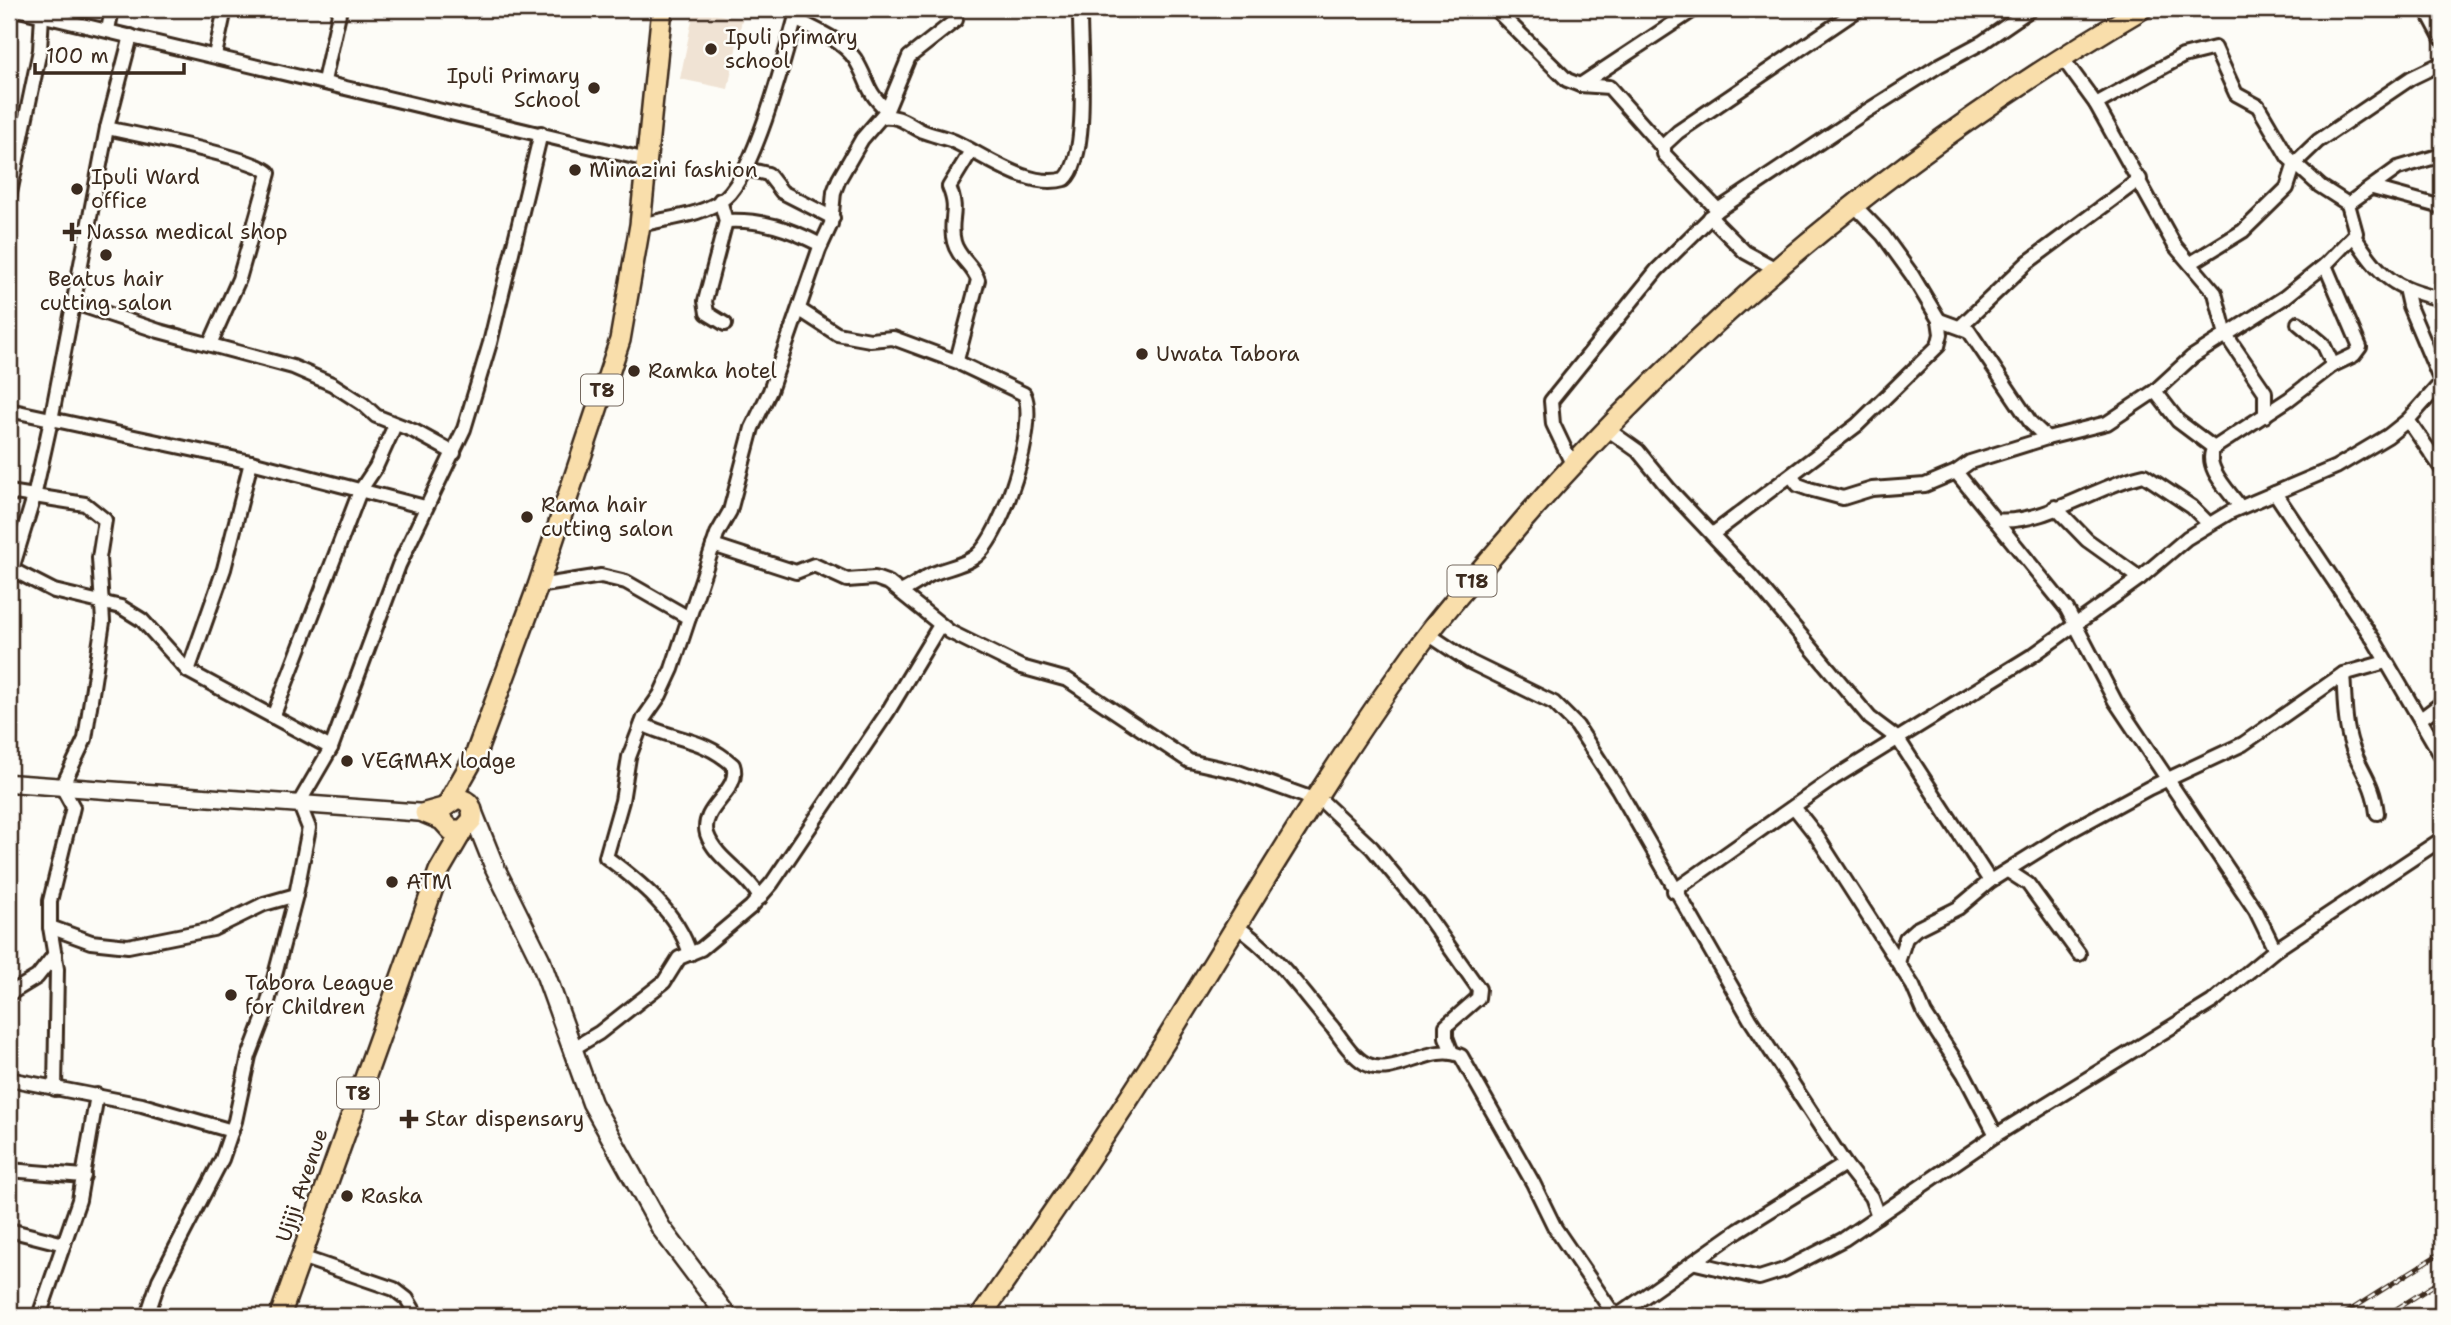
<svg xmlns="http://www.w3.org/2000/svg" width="2451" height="1325" font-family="'Shantell Sans',sans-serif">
<rect width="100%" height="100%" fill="#fdfcf7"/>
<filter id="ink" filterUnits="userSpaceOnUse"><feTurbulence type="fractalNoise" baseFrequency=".0143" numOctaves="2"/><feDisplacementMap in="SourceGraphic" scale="14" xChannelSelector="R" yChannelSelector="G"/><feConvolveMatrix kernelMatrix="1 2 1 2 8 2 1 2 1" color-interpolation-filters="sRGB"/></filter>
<g filter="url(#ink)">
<path fill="#f0e3d4" d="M 694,10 L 742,19 L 728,89 L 680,79 Z"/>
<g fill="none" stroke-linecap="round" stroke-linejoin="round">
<defs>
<g id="minor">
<path d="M 15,9 L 647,160"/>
<path d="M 1495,9 L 1567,80 L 1580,85 L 1609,87 L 1663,148"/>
<path d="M 2426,9 L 2442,39"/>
<path d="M 795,19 C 816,30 841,39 855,59 C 869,81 865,91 887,110"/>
<path d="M 108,30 L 112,9"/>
<path d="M 215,55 L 225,9"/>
<path d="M 2061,56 L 2096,104 L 2175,246 L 2215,293 L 2226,335 L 2265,392 L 2265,416"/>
<path d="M 324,81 L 340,9"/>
<path d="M 1580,85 L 1695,9"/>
<path d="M 2096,104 L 2183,56 L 2215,48 L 2236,94 L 2258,106 L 2288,157 L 2320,186 L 2348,204"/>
<path d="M 882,117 C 900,115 907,124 922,131 C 932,135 943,137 953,141 C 984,155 1029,190 1065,179 C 1091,156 1079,44 1080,9"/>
<path d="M 107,128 C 133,134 257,158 269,173 L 239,279 L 210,344"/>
<path d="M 747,169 L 768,174 L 782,192 L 833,218"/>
<path d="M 2373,188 L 2442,207"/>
<path d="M 9,198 L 40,50 L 42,15"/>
<path d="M 720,200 L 726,221 L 705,301 L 707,313 L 725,324"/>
<path d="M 1718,210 L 1664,154 L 1664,145 L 1678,132 L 1859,9"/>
<path d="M 1710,217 L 1745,252 L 1776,269"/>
<path d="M 726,221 C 762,219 790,229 821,245"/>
<path d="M 640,225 C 667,218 704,216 726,197 C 756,170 786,52 798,9"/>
<path d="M 2354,236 C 2381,277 2393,289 2442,299"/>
<path d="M 2191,263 L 2243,231 L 2287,188 L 2295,163 L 2318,141 L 2411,78 L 2442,63"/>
<path d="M 2405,288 L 2409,306 L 2442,384"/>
<path d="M 75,303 L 159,331 L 293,367 L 332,384 L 363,404 L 376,416 L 414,431 L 454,453"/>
<path d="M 800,310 L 837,334 L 870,340 L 893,338 L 958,362"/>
<path d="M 1939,320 L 1969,331 L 2031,423 L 2047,438"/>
<path d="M 2298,323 L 2323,344 L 2333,365"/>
<path d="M 1961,326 L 2028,262 L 2140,179"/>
<path d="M 2155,391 L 2178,421 L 2214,448"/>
<path d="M 9,410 L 251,462 L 425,507"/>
<path d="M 2408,420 L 2442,469"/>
<path d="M 1607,429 L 1638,451 L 1669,489 L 1753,578 L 1870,718 L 1898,739 L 1990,881"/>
<path d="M 1572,464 L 1553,424 L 1551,401 L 1657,270 L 1718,210 L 1859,116 L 1940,65 L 1983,42 L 2031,9"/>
<path d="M 1956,472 L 2067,609 L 2115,701 L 2256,911 L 2275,950"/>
<path d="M 1792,477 L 1798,485 L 1809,489 L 1843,498 L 1872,489 L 1925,485 L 1956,472 L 1970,462 L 2047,438 L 2107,423 L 2155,391 L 2192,357 L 2285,297 L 2325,265 L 2356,233 L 2348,204 L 2398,168 L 2442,155"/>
<path d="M 9,492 L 85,504 L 105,520 L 99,558 L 103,622 L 85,739 L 62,787 L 73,807 L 50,901 L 50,927 L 57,969 L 55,1089"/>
<path d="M 2275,493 L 2375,642 L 2442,757"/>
<path d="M 2055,507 L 2087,540 L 2140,578"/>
<path d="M 2240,507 C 2230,492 2202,466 2214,448 L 2289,399 L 2333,365 L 2354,355 L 2360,347 L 2325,265"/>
<path d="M 1994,520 C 2043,526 2097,485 2144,475 L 2192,507 L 2209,524"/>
<path d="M 1714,533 L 1857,425 L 1938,346 L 1941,334 L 1939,320 L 1912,275 L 1883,235 L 1853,204"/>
<path d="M 713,545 L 796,572 L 814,565 L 847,580 L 875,578 L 889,583 L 950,632 L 1021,667 L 1068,680 L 1189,761 L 1238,772 L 1324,803 L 1372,848 L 1421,907 L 1479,989 L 1478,998 L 1446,1026 L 1446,1037 L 1452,1053"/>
<path d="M 11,569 L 54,591 L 121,607 L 142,620 L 188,671 L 331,748"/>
<path d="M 9,579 L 34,497 L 51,420 L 107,128 L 131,36"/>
<path d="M 538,586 L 601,576 L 626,582 L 689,618"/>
<path d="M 902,591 C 912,587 920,580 930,575 C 944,568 964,566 976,556 C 1002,536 1039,424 1024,394 L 961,364 L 957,360 L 978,280 C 973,265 958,258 954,242 C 948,219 960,213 949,187 L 971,151"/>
<path d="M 1428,634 L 1470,662 L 1554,703 L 1577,726 L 1618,789 L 1750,1019 L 1845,1164 L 1871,1197 L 1878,1216"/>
<path d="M 188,671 L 224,569 L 251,462"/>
<path d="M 2343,674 C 2345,698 2344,723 2352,746 C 2361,773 2373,780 2377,813"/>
<path d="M 273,717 L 360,491 L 376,467 L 395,425"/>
<path d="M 2422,718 L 2442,703"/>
<path d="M 642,724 C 675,741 702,737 733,765 C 742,791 699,807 707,834 C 716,860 747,873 760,898"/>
<path d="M 1794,807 L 1816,835 L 1913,986 L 1925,1014 L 1964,1074 L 1996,1135"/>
<path d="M 2008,871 L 2028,884 L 2079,954"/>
<path d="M 1674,891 L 1834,778 L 2033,655 L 2140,578 L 2187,538 L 2230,512 L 2336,467 L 2388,436 L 2408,420 L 2441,383"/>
<path d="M 1236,926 C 1276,953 1302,992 1333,1028 C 1342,1040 1352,1056 1366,1064 C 1394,1079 1432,1041 1461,1056 L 1533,1183 L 1555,1228 L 1615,1316"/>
<path d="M 50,927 L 91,942 L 128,946 L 213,929 L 264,904 L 296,895"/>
<path d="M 690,954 C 678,913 640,882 606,857 L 622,801 L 629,757 L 644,718 L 660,695 L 672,669 L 717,534 L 730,511 L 752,428 L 770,391 L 819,250 L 831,224 L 834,192 L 839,179 L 862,139 L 887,110 L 909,57 L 956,20"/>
<path d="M 1898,962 L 1906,938 L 1916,929 L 1958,908 L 1990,881 L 2070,831 L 2149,788 L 2243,744 L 2343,674 L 2386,662"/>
<path d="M 9,994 L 37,977 L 55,954"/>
<path d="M 572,1049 L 599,1033 L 664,982 L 679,958 L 701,949 L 751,907 L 772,883 L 887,713 L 940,625"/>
<path d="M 9,1079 L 142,1105 L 232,1131"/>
<path d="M 9,1170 L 84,1176"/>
<path d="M 9,1230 L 64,1244"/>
<path d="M 301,1257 L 394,1289 L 407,1299 L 417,1316"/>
<path d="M 1696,1263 L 1759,1278 L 1784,1270 L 1844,1239 L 1996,1135 L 2212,1002 L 2275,950 L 2442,839"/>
<path d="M 39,1316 L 79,1200 L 97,1095"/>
<path d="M 147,1316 L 159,1280 L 222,1159 L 235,1121 L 249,1056 L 264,1017 L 296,895 L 309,828 L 299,803 L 331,748 L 399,565 L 464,429 L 490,343 L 541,133"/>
<path d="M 1617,1316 L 1739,1230 L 1845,1164"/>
</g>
<path id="tertiary" d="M 9,783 L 425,813"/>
<path id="secondary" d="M 473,813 L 495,868 L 540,959 L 592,1103 L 661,1228 L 727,1316"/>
<g id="trunk">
<path d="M 457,798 C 469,800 474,807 472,820 L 463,830 L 451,830 L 442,820 L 425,813 L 443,808 Z"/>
<path d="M 450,800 L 475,756 L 538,586 L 620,340 L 640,225 L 662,9"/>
<path d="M 280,1316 L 439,871 L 463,830"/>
<path d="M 981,1316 C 1042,1228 1103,1141 1160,1050 C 1246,912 1327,771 1424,639 C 1454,599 1489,561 1521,523 C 1699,318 1908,146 2142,9"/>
</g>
</defs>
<use href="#minor" stroke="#3b2a1e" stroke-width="18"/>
<use href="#tertiary" stroke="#3b2a1e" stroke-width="21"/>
<use href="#secondary" stroke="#3b2a1e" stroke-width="23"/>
<use href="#trunk" stroke="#3b2a1e" stroke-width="24"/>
<use href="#minor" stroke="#fdfcf7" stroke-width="12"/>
<use href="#tertiary" stroke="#fdfcf7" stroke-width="16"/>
<use href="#secondary" stroke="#fdfcf7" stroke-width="18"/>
<use href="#trunk" stroke="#f9deab" stroke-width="19"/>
<defs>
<g id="rail">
<path d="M 2341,1316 L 2442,1252"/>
<path d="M 2385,1316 L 2442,1280"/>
</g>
</defs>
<use href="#rail" stroke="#3b2a1e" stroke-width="5"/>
<use href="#rail" stroke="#fdfcf7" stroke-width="2.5" stroke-dasharray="8" stroke-linecap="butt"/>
</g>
</g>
<g fill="#3b2a1e" stroke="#fdfcf7" stroke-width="2.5">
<circle cx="711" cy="49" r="7"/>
<circle cx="594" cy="88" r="7"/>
<circle cx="575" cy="170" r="7"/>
<circle cx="77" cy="189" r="7"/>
<path d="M68.5 221.5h7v7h7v7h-7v7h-7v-7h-7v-7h7z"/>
<circle cx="106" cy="255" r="7"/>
<circle cx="1142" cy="354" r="7"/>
<circle cx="634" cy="371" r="7"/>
<circle cx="527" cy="517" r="7"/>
<circle cx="347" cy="761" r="7"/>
<circle cx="392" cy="882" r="7"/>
<circle cx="231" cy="995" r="7"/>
<path d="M405.5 1108.5h7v7h7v7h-7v7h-7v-7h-7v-7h7z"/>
<circle cx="347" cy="1196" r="7"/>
</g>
<g text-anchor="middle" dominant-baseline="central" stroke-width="5" stroke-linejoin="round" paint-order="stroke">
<g fill="#fdfcf7" stroke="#75695f" stroke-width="2">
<rect x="581" y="374.5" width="42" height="31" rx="5"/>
<rect x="1447.5" y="565.5" width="49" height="31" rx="5"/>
<rect x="337" y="1077.5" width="42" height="31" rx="5"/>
</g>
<g font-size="19" font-weight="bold" fill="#3b2a1e">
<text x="602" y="390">T8</text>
<text x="1472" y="581">T18</text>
<text x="358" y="1093">T8</text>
</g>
<g font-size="21" fill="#3b2a1e" stroke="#fdfcf7" text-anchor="start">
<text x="725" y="37">Ipuli primary<tspan x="725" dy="24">school</tspan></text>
<text x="580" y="76" text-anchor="end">Ipuli Primary<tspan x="580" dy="24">School</tspan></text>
<text x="589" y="170">Minazini fashion</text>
<text x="91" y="177">Ipuli Ward<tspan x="91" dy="24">office</tspan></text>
<text x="86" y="232">Nassa medical shop</text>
<text x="106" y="279" text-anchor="middle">Beatus hair<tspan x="106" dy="24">cutting salon</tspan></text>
<text x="1156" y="354">Uwata Tabora</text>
<text x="648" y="371">Ramka hotel</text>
<text x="541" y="505">Rama hair<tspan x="541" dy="24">cutting salon</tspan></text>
<text x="361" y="761">VEGMAX lodge</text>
<text x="406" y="882">ATM</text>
<text x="245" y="983">Tabora League<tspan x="245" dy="24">for Children</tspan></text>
<text x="425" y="1119">Star dispensary</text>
<text x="361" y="1196">Raska</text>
</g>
<g font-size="21" fill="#3b2a1e" stroke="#fdfcf7">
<text transform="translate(302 1185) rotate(-71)">Ujiji Avenue</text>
</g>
</g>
<rect width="2451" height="1325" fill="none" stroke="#fdfcf7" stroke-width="35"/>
<rect x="18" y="18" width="2416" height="1290" fill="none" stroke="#3b2a1e" stroke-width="2.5" filter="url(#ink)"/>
<path d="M35 63v10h149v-10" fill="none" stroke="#3b2a1e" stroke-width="3.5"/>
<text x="46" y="63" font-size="21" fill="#3b2a1e" stroke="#fdfcf7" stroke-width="5" paint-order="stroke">100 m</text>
</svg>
